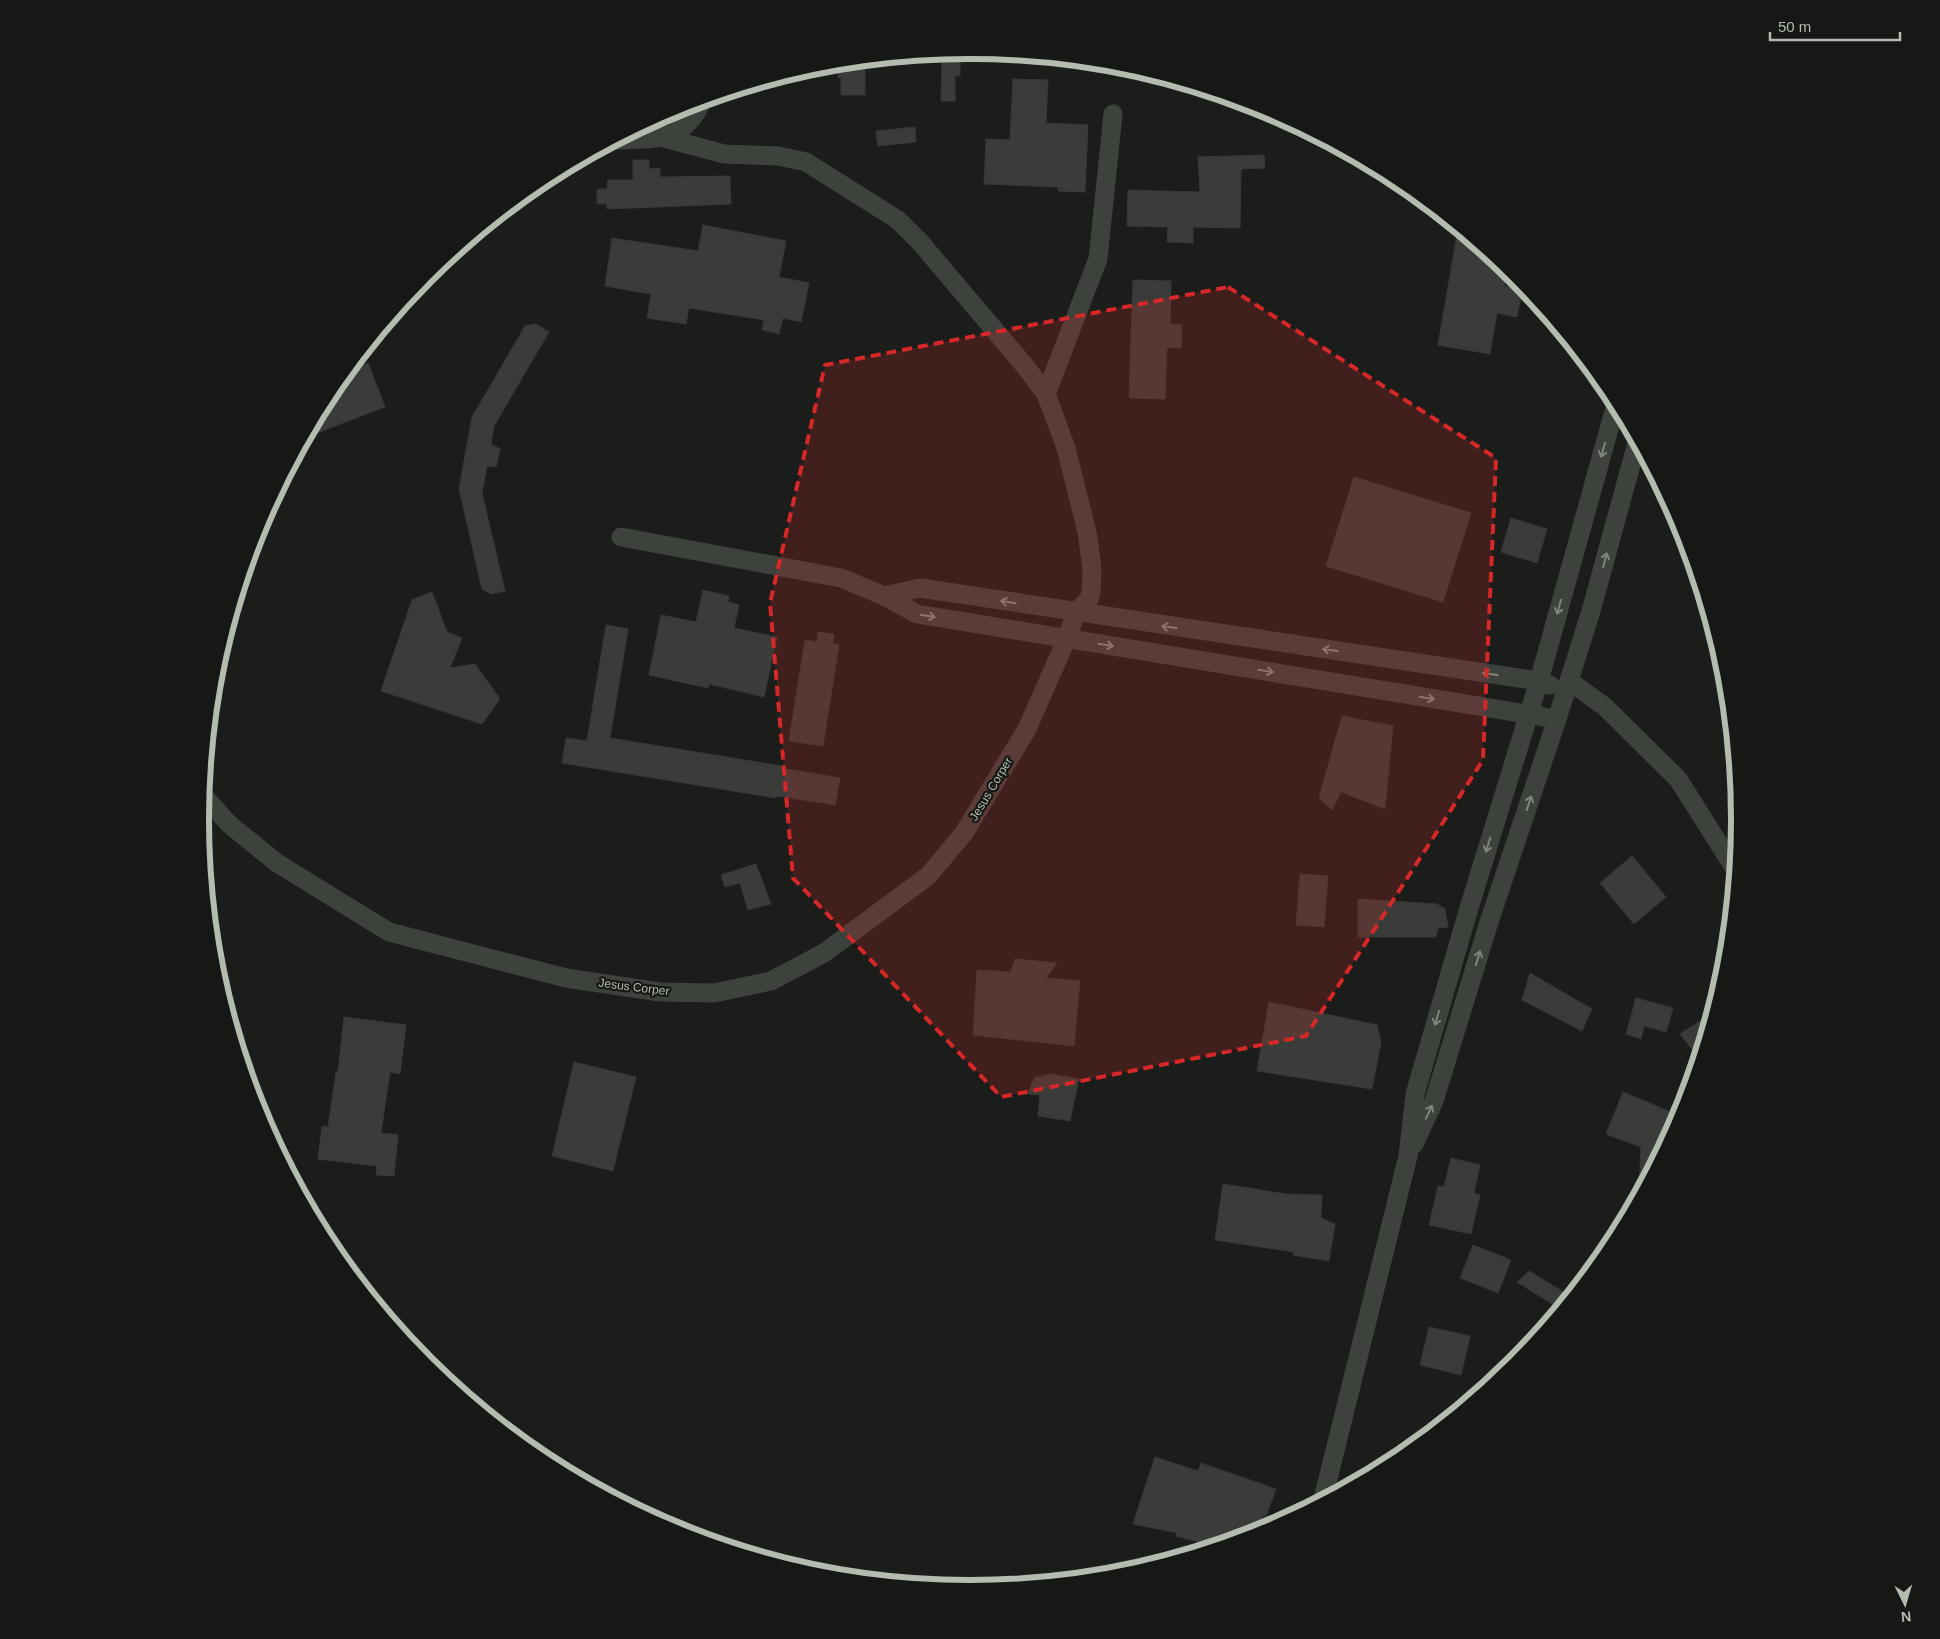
<svg xmlns="http://www.w3.org/2000/svg" width="1940" height="1639" font-family="Helvetica,sans-serif">
<rect width="100%" height="100%" fill="#1b1d1b"/>
<g fill="#393c38" stroke="#353935">
<path d="M 960,51 L 960,76 L 955,76 L 955,101 L 941,101 L 942,53 Z"/>
<path d="M 865,60 L 865,95 L 841,95 L 841,78 L 838,78 L 838,63 Z"/>
<path d="M 1013,79 L 1048,80 L 1046,123 L 1088,125 L 1085,192 L 1058,191 L 1058,187 L 984,184 L 986,139 L 1010,140 Z"/>
<path d="M 915,127 L 916,142 L 878,146 L 876,131 Z"/>
<path d="M 1264,155 L 1265,168 L 1241,169 L 1240,228 L 1193,227 L 1193,243 L 1167,242 L 1168,227 L 1127,226 L 1128,190 L 1200,192 L 1198,157 Z"/>
<path d="M 633,160 L 649,160 L 649,169 L 660,168 L 660,177 L 730,176 L 731,204 L 607,209 L 607,204 L 597,204 L 597,189 L 607,189 L 608,180 L 633,180 Z"/>
<path d="M 703,225 L 786,241 L 779,277 L 809,283 L 801,322 L 783,318 L 779,334 L 762,330 L 764,320 L 689,308 L 686,324 L 647,318 L 651,294 L 605,286 L 612,238 L 698,251 Z"/>
<path d="M 1458,229 L 1507,270 L 1504,286 L 1522,289 L 1517,317 L 1497,313 L 1490,354 L 1438,345 Z"/>
<path d="M 1133,280 L 1171,281 L 1170,324 L 1182,325 L 1181,348 L 1167,347 L 1165,399 L 1129,398 Z"/>
<path d="M 536,324 L 549,332 L 494,426 L 491,444 L 500,449 L 496,467 L 487,466 L 482,493 L 505,591 L 491,594 L 482,589 L 459,489 L 472,417 L 525,326 Z"/>
<path d="M 368,363 L 385,407 L 306,437 L 330,392 L 347,371 Z"/>
<path d="M 1354,477 L 1471,513 L 1443,602 L 1326,566 Z"/>
<path d="M 1511,518 L 1547,529 L 1537,563 L 1501,552 Z"/>
<path d="M 703,590 L 729,596 L 728,602 L 739,605 L 734,628 L 777,637 L 764,697 L 709,684 L 708,688 L 649,675 L 661,615 L 696,622 Z"/>
<path d="M 432,592 L 447,632 L 462,638 L 450,668 L 475,664 L 500,699 L 482,724 L 381,691 L 412,600 Z"/>
<path d="M 606,625 L 628,629 L 610,738 L 782,766 L 781,768 L 840,778 L 835,805 L 777,796 L 776,798 L 562,763 L 566,738 L 587,741 Z"/>
<path d="M 818,632 L 834,634 L 833,644 L 839,645 L 823,746 L 789,741 L 805,640 L 817,642 Z"/>
<path d="M 1342,716 L 1393,726 L 1385,809 L 1341,792 L 1332,810 L 1319,798 Z"/>
<path d="M 1632,856 L 1666,897 L 1634,924 L 1600,883 Z"/>
<path d="M 756,864 L 771,904 L 748,910 L 740,883 L 725,887 L 721,875 Z"/>
<path d="M 1300,874 L 1328,876 L 1324,927 L 1296,925 Z"/>
<path d="M 1358,899 L 1437,904 L 1445,909 L 1448,927 L 1438,928 L 1436,937 L 1358,937 Z"/>
<path d="M 1015,959 L 1057,963 L 1046,978 L 1080,981 L 1074,1046 L 973,1035 L 977,970 L 1011,972 Z"/>
<path d="M 1530,973 L 1592,1009 L 1582,1031 L 1522,1000 Z"/>
<path d="M 1636,998 L 1673,1008 L 1666,1032 L 1644,1026 L 1641,1039 L 1626,1034 Z"/>
<path d="M 1269,1002 L 1377,1025 L 1381,1042 L 1372,1089 L 1257,1071 Z"/>
<path d="M 1711,1014 L 1708,1025 L 1698,1057 L 1680,1034 Z"/>
<path d="M 344,1017 L 406,1025 L 400,1074 L 390,1072 L 381,1133 L 398,1135 L 394,1176 L 376,1175 L 377,1166 L 318,1159 L 322,1126 L 328,1127 L 336,1072 L 338,1072 Z"/>
<path d="M 574,1062 L 636,1077 L 613,1171 L 552,1156 Z"/>
<path d="M 1050,1074 L 1079,1079 L 1070,1121 L 1038,1116 L 1040,1095 L 1028,1094 L 1034,1078 Z"/>
<path d="M 1623,1092 L 1680,1116 L 1639,1192 L 1641,1147 L 1606,1134 Z"/>
<path d="M 1451,1158 L 1480,1165 L 1474,1193 L 1480,1195 L 1471,1234 L 1429,1225 L 1438,1186 L 1444,1187 Z"/>
<path d="M 1223,1184 L 1286,1194 L 1322,1195 L 1321,1218 L 1335,1224 L 1329,1261 L 1293,1255 L 1294,1252 L 1215,1240 Z"/>
<path d="M 1473,1245 L 1511,1260 L 1498,1293 L 1460,1278 Z"/>
<path d="M 1529,1271 L 1565,1293 L 1557,1307 L 1517,1282 Z"/>
<path d="M 1429,1327 L 1470,1336 L 1461,1375 L 1420,1365 Z"/>
<path d="M 1155,1457 L 1198,1471 L 1201,1463 L 1276,1489 L 1266,1516 L 1263,1515 L 1259,1532 L 1214,1546 L 1176,1536 L 1177,1533 L 1133,1524 Z"/>
</g>
<g fill="none" stroke-linecap="round" stroke-linejoin="round">
<g stroke="#3d423c" stroke-width="19">
<path d="M 616,140 C 657,138 683,143 702,101"/>
<path d="M 1046,394 L 1098,259 L 1113,114"/>
<path d="M 621,537 L 841,578 L 884,596 L 917,614 L 1557,719"/>
<path d="M 884,596 L 920,588 L 1539,681 L 1550,685"/>
<path d="M 1569,681 L 1604,706 L 1678,779 L 1735,869"/>
<path d="M 203,795 L 229,824 L 277,863 L 389,932 L 566,978 L 660,992 L 714,993 L 771,981 L 824,953 L 928,876 L 964,833 L 1027,729 L 1067,638 L 1076,613 L 1089,599 L 1091,592 L 1092,569 L 1087,532 L 1066,448 L 1046,394 L 1025,366 L 920,242 L 898,220 L 806,162 L 778,156 L 724,154 L 664,138"/>
<path d="M 1414,1144 L 1434,1101 L 1490,919 L 1557,719 L 1591,611 L 1637,443"/>
<path d="M 1323,1499 L 1408,1156 L 1415,1094 L 1469,908 L 1539,681 L 1616,404"/>
</g>
</g>
<defs><path id="oneway-shaft" d="M-6 0H5M1.5-3L5.5 0L1.5 3" fill="none" stroke-width="1.6" stroke-linecap="round" stroke-linejoin="round" transform="scale(1.25)"/></defs>
<g stroke="#7e857b">
<use href="#oneway-shaft" transform="translate(1603 450) rotate(106)"/>
<use href="#oneway-shaft" transform="translate(1605 560) rotate(-75)"/>
<use href="#oneway-shaft" transform="translate(1008 602) rotate(-171)"/>
<use href="#oneway-shaft" transform="translate(1559 607) rotate(106)"/>
<use href="#oneway-shaft" transform="translate(928 616) rotate(9)"/>
<use href="#oneway-shaft" transform="translate(1169 627) rotate(-172)"/>
<use href="#oneway-shaft" transform="translate(1106 645) rotate(9)"/>
<use href="#oneway-shaft" transform="translate(1330 650) rotate(-172)"/>
<use href="#oneway-shaft" transform="translate(1266 671) rotate(9)"/>
<use href="#oneway-shaft" transform="translate(1490 674) rotate(-172)"/>
<use href="#oneway-shaft" transform="translate(1427 698) rotate(9)"/>
<use href="#oneway-shaft" transform="translate(1529 803) rotate(-72)"/>
<use href="#oneway-shaft" transform="translate(1488 845) rotate(107)"/>
<use href="#oneway-shaft" transform="translate(1478 958) rotate(-73)"/>
<use href="#oneway-shaft" transform="translate(1437 1018) rotate(106)"/>
<use href="#oneway-shaft" transform="translate(1429 1112) rotate(-65)"/>
</g>
<path fill="#d62828" fill-opacity="0.2" stroke="#d62828" stroke-width="4" stroke-dasharray="10 6" stroke-linejoin="round" d="M 1228,287 L 1496,458 L 1483,760 L 1306,1036 L 1001,1097 L 793,878 L 770,603 L 825,365 Z"/>
<g text-anchor="middle" dominant-baseline="central" stroke-width="4.5" stroke-linejoin="round" paint-order="stroke">
<g font-size="12" fill="#b3bcae" stroke="#161815">
<text transform="translate(991 789) rotate(-59)">Jesus Corper</text>
<text transform="translate(634 987) rotate(7)">Jesus Corper</text>
</g>
</g>
<path d="M0 0H1940V1639H0ZM969 59H971A760 760 0 0 1 1731 819V820A760 760 0 0 1 971 1580H969A760 760 0 0 1 209 820V819A760 760 0 0 1 969 59Z" fill="#161815" fill-rule="evenodd"/>
<path fill="none" stroke="#b3bcae" stroke-width="6" d="M969 59H971A760 760 0 0 1 1731 819V820A760 760 0 0 1 971 1580H969A760 760 0 0 1 209 820V819A760 760 0 0 1 969 59Z"/>
<g transform="translate(1905 1604) rotate(175)" stroke="#161815" stroke-width="4" paint-order="stroke">
<path d="M0-4L9 19L0 12L-9 19Z" fill="#b3bcae"/>
<text y="-8" font-size="14" font-weight="bold" text-anchor="middle" fill="#b3bcae">N</text>
</g>
<path d="M1770 32v8h130v-8" fill="none" stroke="#b3bcae" stroke-width="2.5"/>
<text x="1778" y="32" font-size="15" fill="#b3bcae" stroke="#161815" stroke-width="4" paint-order="stroke">50 m</text>
</svg>
